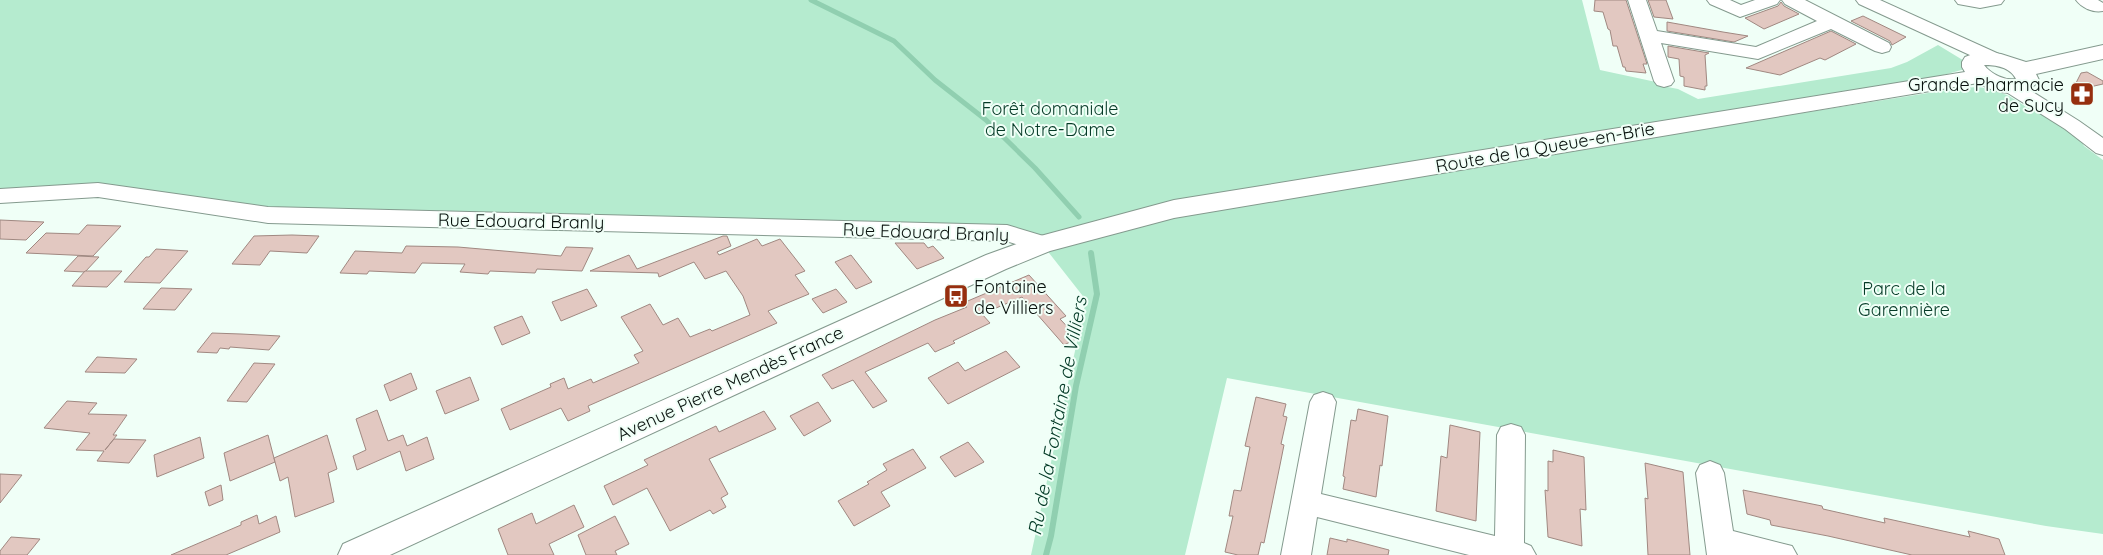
<svg xmlns="http://www.w3.org/2000/svg" width="2103" height="555" font-family="Quicksand,sans-serif">
<rect width="100%" height="100%" fill="#f0fff7"/>
<path fill="#b5ebcf" d="M 0,0 L 1582,0 L 1600,70 L 1656,82 L 1657,85 L 1678,89 L 1698,99 L 1891,68 L 1907,62 L 1938,45 L 1966,62 L 1965,69 L 1940,76 L 1721,112 L 1739,123 L 1960,88 L 1979,87 L 1994,90 L 2009,96 L 2028,108 L 2044,113 L 2079,137 L 2084,146 L 2103,160 L 2103,534 L 2046,526 L 1227,378 L 1185,555 L 1031,555 L 1086,300 L 1042,244 L 1010,231 L 275,210 L 104,188 L 0,195 Z"/>
<g fill="none" stroke-linecap="round" stroke-linejoin="round">
<path stroke="#90cfb0" stroke-width="5" d="M 811,0 L 894,41 L 935,80 L 986,120 L 1035,168 L 1079,217"/>
<path stroke="#90cfb0" stroke-width="6" d="M 1046,555 L 1051,536 L 1076,386 L 1097,294 L 1091,253"/>
</g>
<g fill="#e2c8c1" stroke="#a08881">
<path d="M 1595,0 L 1626,0 L 1647,64 L 1643,64 L 1646,73 L 1626,71 L 1625,67 L 1623,67 L 1617,46 L 1613,46 L 1610,30 L 1608,29 L 1603,12 L 1594,11 Z"/>
<path d="M 1648,0 L 1666,0 L 1673,19 L 1654,17 Z"/>
<path d="M 1781,2 L 1784,6 L 1799,14 L 1764,29 L 1745,18 L 1778,6 Z"/>
<path d="M 1863,16 L 1906,37 L 1892,45 L 1890,41 L 1851,21 Z"/>
<path d="M 1667,22 L 1723,32 L 1748,36 L 1734,42 L 1667,31 Z"/>
<path d="M 1831,31 L 1856,44 L 1825,60 L 1820,58 L 1780,75 L 1746,68 Z"/>
<path d="M 1668,46 L 1709,53 L 1705,55 L 1707,86 L 1705,86 L 1705,90 L 1684,86 L 1684,77 L 1680,76 L 1679,59 L 1668,57 Z"/>
<path d="M 2087,72 L 2103,81 L 2103,84 L 2072,91 L 2081,73 Z"/>
<path d="M 0,220 L 44,222 L 26,240 L 0,239 Z"/>
<path d="M 87,225 L 121,226 L 93,256 L 26,253 L 46,233 L 79,234 Z"/>
<path d="M 292,235 L 319,236 L 307,253 L 270,251 L 260,265 L 232,264 L 254,236 Z"/>
<path d="M 723,236 L 727,236 L 731,246 L 717,252 L 719,255 L 757,239 L 762,246 L 780,239 L 805,271 L 795,275 L 809,294 L 768,311 L 777,323 L 588,406 L 590,411 L 568,421 L 561,408 L 510,430 L 501,409 L 551,387 L 550,384 L 564,378 L 568,389 L 591,379 L 593,383 L 639,363 L 634,355 L 643,351 L 621,317 L 650,304 L 663,325 L 678,318 L 690,337 L 710,329 L 712,331 L 750,315 L 743,296 L 726,271 L 705,279 L 694,262 L 659,277 L 658,273 L 590,271 L 629,255 L 637,269 Z"/>
<path d="M 895,243 L 924,243 L 928,248 L 933,246 L 944,258 L 917,269 Z"/>
<path d="M 406,246 L 458,247 L 561,256 L 566,247 L 593,248 L 582,271 L 537,269 L 535,273 L 490,271 L 488,274 L 460,272 L 465,264 L 422,263 L 415,273 L 369,271 L 367,274 L 340,273 L 355,251 L 402,253 Z"/>
<path d="M 156,249 L 188,251 L 160,283 L 124,282 L 146,257 L 149,257 Z"/>
<path d="M 851,255 L 872,282 L 856,289 L 835,262 Z"/>
<path d="M 78,256 L 99,257 L 85,272 L 64,271 Z"/>
<path d="M 85,271 L 122,271 L 107,287 L 72,286 Z"/>
<path d="M 1029,275 L 1066,316 L 1060,319 L 1078,338 L 1064,345 L 1022,297 L 982,314 L 990,323 L 953,341 L 955,343 L 935,352 L 928,343 L 865,372 L 887,401 L 873,408 L 853,380 L 832,389 L 822,375 L 935,320 L 967,307 L 963,303 Z"/>
<path d="M 161,288 L 192,289 L 175,310 L 143,309 Z"/>
<path d="M 587,289 L 597,306 L 561,321 L 552,302 Z"/>
<path d="M 836,289 L 847,302 L 823,313 L 812,299 Z"/>
<path d="M 522,316 L 530,333 L 502,345 L 494,327 Z"/>
<path d="M 212,333 L 241,334 L 280,336 L 269,350 L 230,347 L 229,349 L 220,348 L 217,353 L 197,352 Z"/>
<path d="M 1006,351 L 1020,367 L 948,404 L 928,378 L 958,362 L 965,371 Z"/>
<path d="M 97,357 L 137,359 L 125,373 L 85,372 Z"/>
<path d="M 254,363 L 275,364 L 247,402 L 227,401 Z"/>
<path d="M 411,373 L 417,389 L 390,401 L 384,385 Z"/>
<path d="M 470,377 L 479,400 L 445,414 L 436,391 Z"/>
<path d="M 1256,397 L 1286,404 L 1283,416 L 1287,417 L 1281,444 L 1284,445 L 1280,465 L 1264,543 L 1261,542 L 1258,555 L 1238,555 L 1225,552 L 1233,516 L 1229,516 L 1234,490 L 1241,491 L 1250,447 L 1245,446 Z"/>
<path d="M 67,401 L 97,403 L 88,414 L 127,415 L 113,435 L 117,435 L 105,450 L 114,439 L 146,440 L 129,463 L 97,461 L 104,451 L 76,450 L 90,433 L 44,428 Z"/>
<path d="M 818,402 L 831,421 L 804,436 L 790,416 Z"/>
<path d="M 1358,409 L 1388,416 L 1382,466 L 1380,465 L 1376,497 L 1343,489 L 1345,477 L 1343,476 L 1351,420 L 1356,421 Z"/>
<path d="M 377,410 L 388,441 L 403,435 L 407,446 L 427,437 L 434,459 L 406,471 L 400,451 L 357,470 L 353,456 L 366,450 L 356,419 Z"/>
<path d="M 764,411 L 776,429 L 709,459 L 728,494 L 721,498 L 726,507 L 713,514 L 710,510 L 670,531 L 647,488 L 613,505 L 604,486 L 648,465 L 644,460 L 716,426 L 719,432 Z"/>
<path d="M 1450,425 L 1480,432 L 1476,521 L 1436,511 L 1441,456 L 1447,458 Z"/>
<path d="M 268,435 L 275,462 L 230,481 L 224,453 Z"/>
<path d="M 327,435 L 337,469 L 328,473 L 334,502 L 295,517 L 288,477 L 280,481 L 274,458 Z"/>
<path d="M 200,437 L 204,458 L 157,477 L 154,455 Z"/>
<path d="M 968,442 L 984,462 L 955,477 L 940,457 Z"/>
<path d="M 913,449 L 926,468 L 881,492 L 890,506 L 854,526 L 838,501 L 869,484 L 867,482 L 887,470 L 883,464 Z"/>
<path d="M 1553,450 L 1584,457 L 1586,510 L 1580,509 L 1582,546 L 1548,537 L 1545,490 L 1548,491 L 1548,461 L 1553,462 Z"/>
<path d="M 1645,463 L 1683,472 L 1690,555 L 1648,555 L 1645,498 L 1648,499 Z"/>
<path d="M 0,474 L 22,475 L 0,503 Z"/>
<path d="M 221,485 L 223,500 L 209,506 L 205,492 Z"/>
<path d="M 1743,490 L 1822,506 L 1823,509 L 1885,523 L 1884,518 L 1970,537 L 1968,531 L 1999,539 L 2005,555 L 1912,555 L 1828,536 L 1771,525 L 1770,520 L 1747,514 Z"/>
<path d="M 574,505 L 584,527 L 549,544 L 554,555 L 508,555 L 498,529 L 532,513 L 536,524 Z"/>
<path d="M 257,515 L 259,524 L 276,516 L 280,532 L 226,555 L 171,555 L 241,525 L 241,522 Z"/>
<path d="M 615,516 L 629,544 L 615,551 L 617,555 L 586,555 L 578,535 Z"/>
<path d="M 11,537 L 40,539 L 27,555 L 0,555 L 0,551 Z"/>
<path d="M 1330,538 L 1347,542 L 1347,539 L 1389,550 L 1388,555 L 1327,555 Z"/>
</g>
<g fill="none" stroke-linecap="round" stroke-linejoin="round">
<defs>
<g id="minor">
<path d="M 1628,0 L 1646,0 L 1657,31 L 1756,47 L 1817,21 L 1785,4 L 1782,0 L 1805,0 L 1889,43 L 1891,47 L 1889,51 L 1882,53 L 1875,51 L 1831,29 L 1758,59 L 1661,43 L 1674,81 L 1671,85 L 1664,87 L 1657,85 L 1654,81 Z"/>
<path d="M 1707,0 L 1730,0 L 1741,5 L 1755,0 L 1780,0 L 1777,4 L 1740,17 L 1710,4 Z"/>
<path d="M 1856,0 L 1880,0 L 1999,54 L 2002,58 L 1999,62 L 1992,64 L 1985,62 L 1859,4 Z"/>
<path d="M 1955,0 L 2004,0 L 2001,4 L 1980,8 L 1958,4 Z"/>
<path d="M 2076,0 L 2098,0 L 2103,3 L 2103,11 C 2093,13 2082,8 2076,0 Z"/>
<path d="M 2010,80 L 2017,82 L 2079,121 L 2103,138 L 2103,155 L 2096,153 L 2065,129 L 2003,90 L 2000,86 L 2003,82 Z"/>
<path d="M 98,183 L 268,207 L 1007,225 L 1050,238 L 1054,244 L 1050,250 L 1042,252 L 1006,241 L 268,223 L 98,197 L 0,203 L 0,189 Z"/>
<path d="M 1323,392 L 1332,395 L 1336,402 L 1321,494 L 1495,536 L 1497,435 L 1501,427 L 1511,424 L 1521,427 L 1525,435 L 1524,543 L 1531,546 L 1536,555 L 1469,555 L 1317,517 L 1311,555 L 1281,555 L 1310,402 L 1314,395 Z"/>
<path d="M 1710,461 L 1720,465 L 1724,473 L 1733,531 L 1792,546 L 1797,555 L 1707,555 L 1696,473 L 1700,465 Z"/>
</g>
<path id="major" d="M 2103,45 L 2103,59 L 2036,74 L 2039,80 C 2025,100 1997,94 1978,83 L 1174,218 L 1050,251 L 1006,269 L 390,555 L 338,555 L 343,544 L 986,255 L 1033,238 L 1174,200 L 1965,72 L 1962,67 L 1962,62 L 1965,57 L 1981,51 L 2001,54 L 2026,62 ZM 1984,65 C 1996,65 2010,67 2016,79 C 2005,81 1991,74 1984,65 Z"/>
</defs>
<use href="#minor" stroke="#849a8e" stroke-width="2"/>
<use href="#major" stroke="#849a8e" stroke-width="2"/>
<use href="#minor" fill="#fff" fill-rule="evenodd"/>
<use href="#major" fill="#fff" fill-rule="evenodd"/>
</g>
<defs>
<symbol id="pharmacy-square" viewBox="-11 -11 22 22"><rect x="-9" y="-9" width="18" height="18" rx="4" fill="#962f0f" stroke="#f0fff7"/><path d="M-2-6h4v4h4v4h-4v4h-4v-4h-4v-4h4Z" fill="#fff"/></symbol>
<symbol id="bus-square" viewBox="-11 -11 22 22"><rect x="-9" y="-9" width="18" height="18" rx="4" fill="#962f0f" stroke="#f0fff7"/><path d="M-5-6H5V4H4V6H2V4H-2V6H-4V4H-5ZM-3.5-4V0h7V-4ZM-3.5 1.2v1.5H-2V1.2ZM2 1.2v1.5H3.5V1.2Z" fill="#fff"/></symbol>
</defs>
<g fill-rule="evenodd">
<use href="#pharmacy-square" x="2068" y="80" width="28" height="28"/>
<use href="#bus-square" x="942" y="282" width="28" height="28"/>
</g>
<g text-anchor="middle" dominant-baseline="central" stroke-width="4" stroke-linejoin="round" paint-order="stroke">
<g font-size="18" fill="#08110d" stroke="#f0fff7" text-anchor="end">
<text x="2064" y="84">Grande Pharmacie<tspan x="2064" dy="21">de Sucy</tspan></text>
<text x="974" y="286" text-anchor="start">Fontaine<tspan x="974" dy="21">de Villiers</tspan></text>
</g>
<g font-size="18" fill="#053b27" stroke="#f0fff7">
<text x="1050" y="108">Forêt domaniale<tspan x="1050" dy="21">de Notre-Dame</tspan></text>
<text x="1904" y="288">Parc de la<tspan x="1904" dy="21">Garennière</tspan></text>
</g>
<g font-size="18" fill="#08110d" stroke="#f0fff7">
<text transform="translate(1545 147) rotate(-10)">Route de la Queue-en-Brie</text>
<text transform="translate(521 221) rotate(1)">Rue Edouard Branly</text>
<text transform="translate(926 232) rotate(2)">Rue Edouard Branly</text>
<text transform="translate(730 383) rotate(-25)">Avenue Pierre Mendès France</text>
</g>
<g font-size="19" font-style="italic" fill="#013824" stroke="#f0fff7">
<text transform="translate(1057 416) rotate(-79)">Ru de la Fontaine de Villiers</text>
</g>
</g>
</svg>
